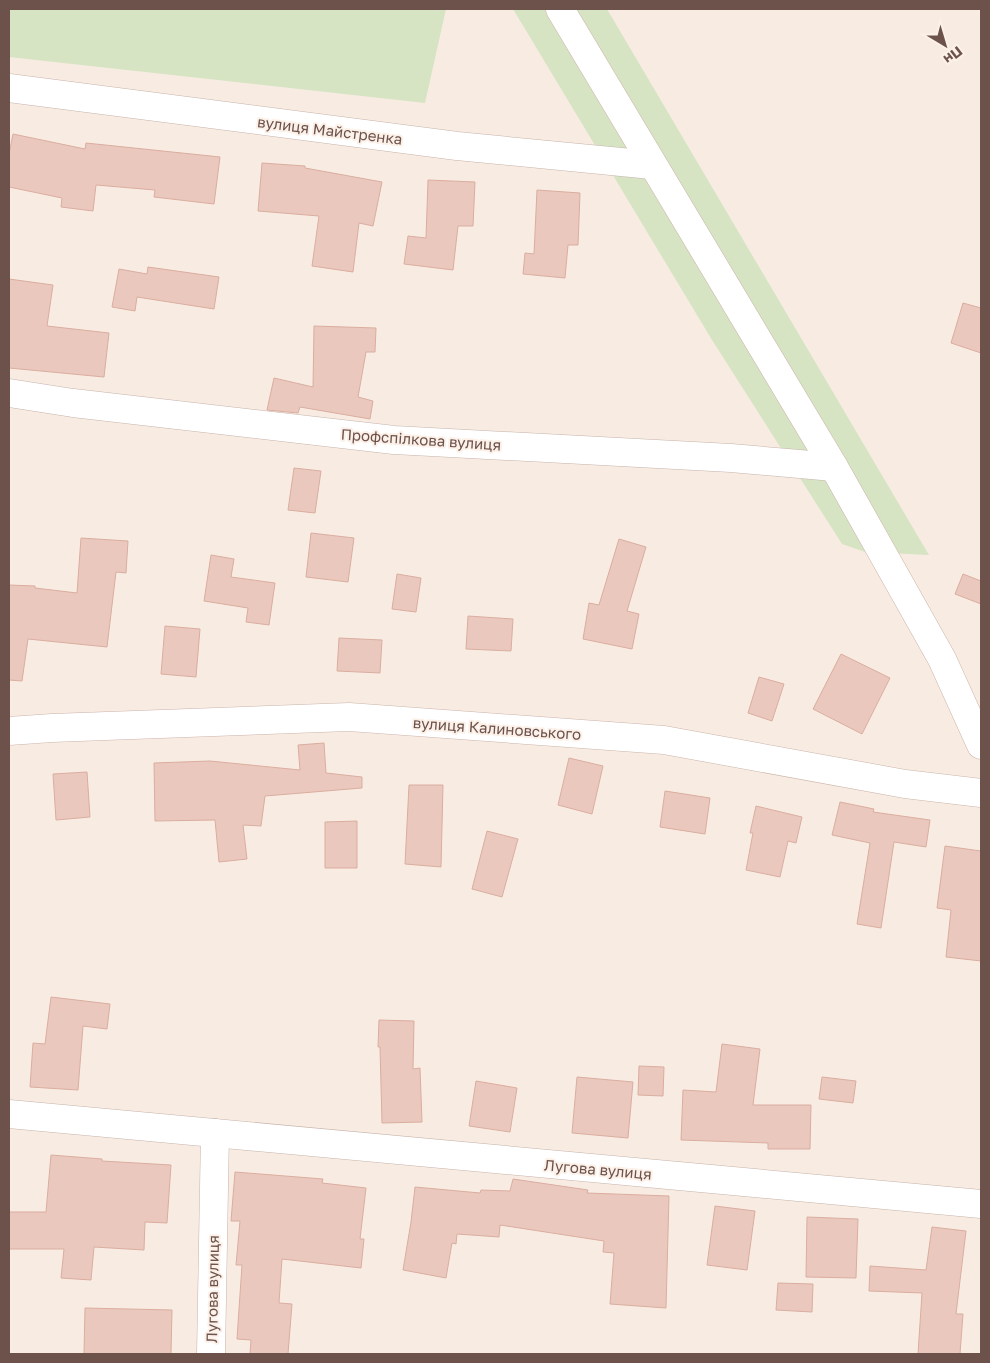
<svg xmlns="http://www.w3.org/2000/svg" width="990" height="1363" font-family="'Golos Text',sans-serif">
<rect width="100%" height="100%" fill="#f8ece2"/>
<g fill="#d6e4c3">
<path d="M 9,9 L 446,9 L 425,103 L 9,57 Z"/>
<path d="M 513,9 L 607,9 L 929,555 L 865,552 L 842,544 L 712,340 Z"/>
</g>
<g fill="#eac8bd" stroke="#dbada0">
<path d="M 13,134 L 85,149 L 86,143 L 220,157 L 214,204 L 154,197 L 155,190 L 96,185 L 93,211 L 61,207 L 62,198 L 9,187 L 9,154 Z"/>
<path d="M 262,163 L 305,166 L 305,168 L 382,182 L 373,226 L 359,223 L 353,272 L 312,266 L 319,216 L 258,211 Z"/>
<path d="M 428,180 L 475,182 L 473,226 L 458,226 L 453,270 L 404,264 L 408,236 L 426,238 Z"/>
<path d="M 537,190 L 580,193 L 578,245 L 568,245 L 565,278 L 523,274 L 525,253 L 534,254 Z"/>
<path d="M 148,267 L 219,277 L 214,309 L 137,297 L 135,311 L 112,307 L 119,269 L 147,274 Z"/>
<path d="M 9,279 L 53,285 L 47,326 L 109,333 L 104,377 L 9,368 Z"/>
<path d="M 963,303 L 981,308 L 981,353 L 951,343 Z"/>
<path d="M 314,326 L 376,328 L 375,352 L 366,352 L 358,397 L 373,401 L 370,419 L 300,407 L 298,413 L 267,410 L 274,378 L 313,387 Z"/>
<path d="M 294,468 L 321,471 L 315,513 L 288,510 Z"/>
<path d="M 311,533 L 354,538 L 348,582 L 306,577 Z"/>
<path d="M 81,538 L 128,541 L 126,573 L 116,572 L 107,647 L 28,639 L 22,681 L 9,680 L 9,585 L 35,586 L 35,588 L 77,593 Z"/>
<path d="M 619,539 L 646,547 L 627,611 L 639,614 L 632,649 L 583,639 L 589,603 L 599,605 Z"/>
<path d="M 211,555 L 234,559 L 231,577 L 275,583 L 269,625 L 246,622 L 248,608 L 204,601 Z"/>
<path d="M 397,574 L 421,578 L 416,612 L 392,609 Z"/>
<path d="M 963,574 L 981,581 L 981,604 L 955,594 Z"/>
<path d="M 468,616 L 513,619 L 511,651 L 466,649 Z"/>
<path d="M 165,626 L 200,629 L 196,677 L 161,674 Z"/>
<path d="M 339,638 L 382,640 L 380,673 L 337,671 Z"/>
<path d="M 841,654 L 890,678 L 862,734 L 813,709 Z"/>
<path d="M 759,677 L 784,684 L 772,721 L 748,713 Z"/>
<path d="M 324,743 L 326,773 L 362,777 L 362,788 L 265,796 L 261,826 L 243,825 L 247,859 L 219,862 L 215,820 L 155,821 L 154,763 L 210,761 L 300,770 L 298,745 Z"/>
<path d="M 569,758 L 603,766 L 592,814 L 558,805 Z"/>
<path d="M 87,772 L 90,817 L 56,820 L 53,774 Z"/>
<path d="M 409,785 L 443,785 L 441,867 L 405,864 Z"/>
<path d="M 665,791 L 710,798 L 705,834 L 660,827 Z"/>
<path d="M 840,802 L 874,809 L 873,812 L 930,820 L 926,847 L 894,842 L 881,928 L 857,924 L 870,843 L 832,835 Z"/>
<path d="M 756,806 L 802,817 L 796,843 L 788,841 L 780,877 L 746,870 L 753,833 L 750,833 Z"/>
<path d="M 357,821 L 357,868 L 325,868 L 325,822 Z"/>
<path d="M 487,831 L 518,839 L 502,897 L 472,889 Z"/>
<path d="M 945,846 L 981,851 L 981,961 L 946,957 L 951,910 L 937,908 Z"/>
<path d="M 51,997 L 110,1004 L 107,1029 L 83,1026 L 78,1090 L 30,1087 L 33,1043 L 45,1044 Z"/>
<path d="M 379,1020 L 414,1021 L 413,1069 L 420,1068 L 422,1122 L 382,1123 L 380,1047 L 378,1047 Z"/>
<path d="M 722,1044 L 760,1049 L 753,1105 L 811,1105 L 810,1149 L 768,1149 L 768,1143 L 681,1140 L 683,1090 L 716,1092 Z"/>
<path d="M 639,1066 L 664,1067 L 663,1096 L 638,1095 Z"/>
<path d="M 577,1077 L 633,1082 L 628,1138 L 572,1133 Z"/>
<path d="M 822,1077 L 856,1081 L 853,1103 L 819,1099 Z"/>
<path d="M 476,1081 L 517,1088 L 510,1132 L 469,1126 Z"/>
<path d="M 51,1155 L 102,1159 L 102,1161 L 171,1165 L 167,1223 L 145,1222 L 144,1250 L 94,1247 L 91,1280 L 61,1278 L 64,1249 L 9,1249 L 9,1212 L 46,1212 Z"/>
<path d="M 235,1172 L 323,1179 L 322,1183 L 366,1188 L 360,1239 L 364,1239 L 361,1268 L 282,1259 L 279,1303 L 292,1304 L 288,1354 L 250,1354 L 251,1340 L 237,1339 L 242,1265 L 236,1265 L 240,1221 L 231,1221 Z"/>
<path d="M 513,1179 L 588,1190 L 587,1193 L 669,1196 L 666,1308 L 610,1304 L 614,1253 L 603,1252 L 604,1241 L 500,1225 L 499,1237 L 457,1234 L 456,1244 L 452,1243 L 446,1278 L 403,1270 L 411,1222 L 415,1187 L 480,1193 L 481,1190 L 510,1191 Z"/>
<path d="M 715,1206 L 755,1211 L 747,1270 L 707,1265 Z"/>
<path d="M 807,1217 L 858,1219 L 856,1278 L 806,1277 Z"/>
<path d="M 932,1227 L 966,1231 L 956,1314 L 963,1314 L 960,1354 L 918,1354 L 922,1293 L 869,1291 L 870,1266 L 926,1270 Z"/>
<path d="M 778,1283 L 813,1284 L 812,1312 L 776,1310 Z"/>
<path d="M 85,1308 L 172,1310 L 171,1354 L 84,1354 Z"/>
</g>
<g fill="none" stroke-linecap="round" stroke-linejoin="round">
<defs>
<g id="street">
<path d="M 9,88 L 457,146 L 652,165"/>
<path d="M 9,393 L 73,403 L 394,440 L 731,458 L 834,467"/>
<path d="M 9,1114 L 981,1204"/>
<path d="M 211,1354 L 215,1133"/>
</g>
<g id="secondary">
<path d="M 560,9 L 834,467 L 942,659 L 981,745"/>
<path d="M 9,731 L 52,728 L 349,717 L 664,740 L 905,784 L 981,793"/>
</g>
</defs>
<use href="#street" stroke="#c7b3ab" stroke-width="29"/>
<use href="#secondary" stroke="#ccb4ab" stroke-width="29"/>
<use href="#street" stroke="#fff" stroke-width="28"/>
<use href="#secondary" stroke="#fff" stroke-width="28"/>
</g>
<g text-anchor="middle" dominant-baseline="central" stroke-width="4" stroke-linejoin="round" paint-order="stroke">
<g font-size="15" fill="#6d524c" stroke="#fcf1e8">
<text transform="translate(330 130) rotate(7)">вулиця Майстренка</text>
<text transform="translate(421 439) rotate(4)">Профспілкова вулиця</text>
<text transform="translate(497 728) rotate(4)">вулиця Калиновського</text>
<text transform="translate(598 1169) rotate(5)">Лугова вулиця</text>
<text transform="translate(212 1289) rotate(-89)">Лугова вулиця</text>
</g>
</g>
<rect width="990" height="1363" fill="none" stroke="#6d524c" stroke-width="20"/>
<g transform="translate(945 45) rotate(142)" stroke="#fcf1e8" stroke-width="4" paint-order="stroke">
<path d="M0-4L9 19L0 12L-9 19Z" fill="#6d524c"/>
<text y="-8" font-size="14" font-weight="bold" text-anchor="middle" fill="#6d524c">Пн</text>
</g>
</svg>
